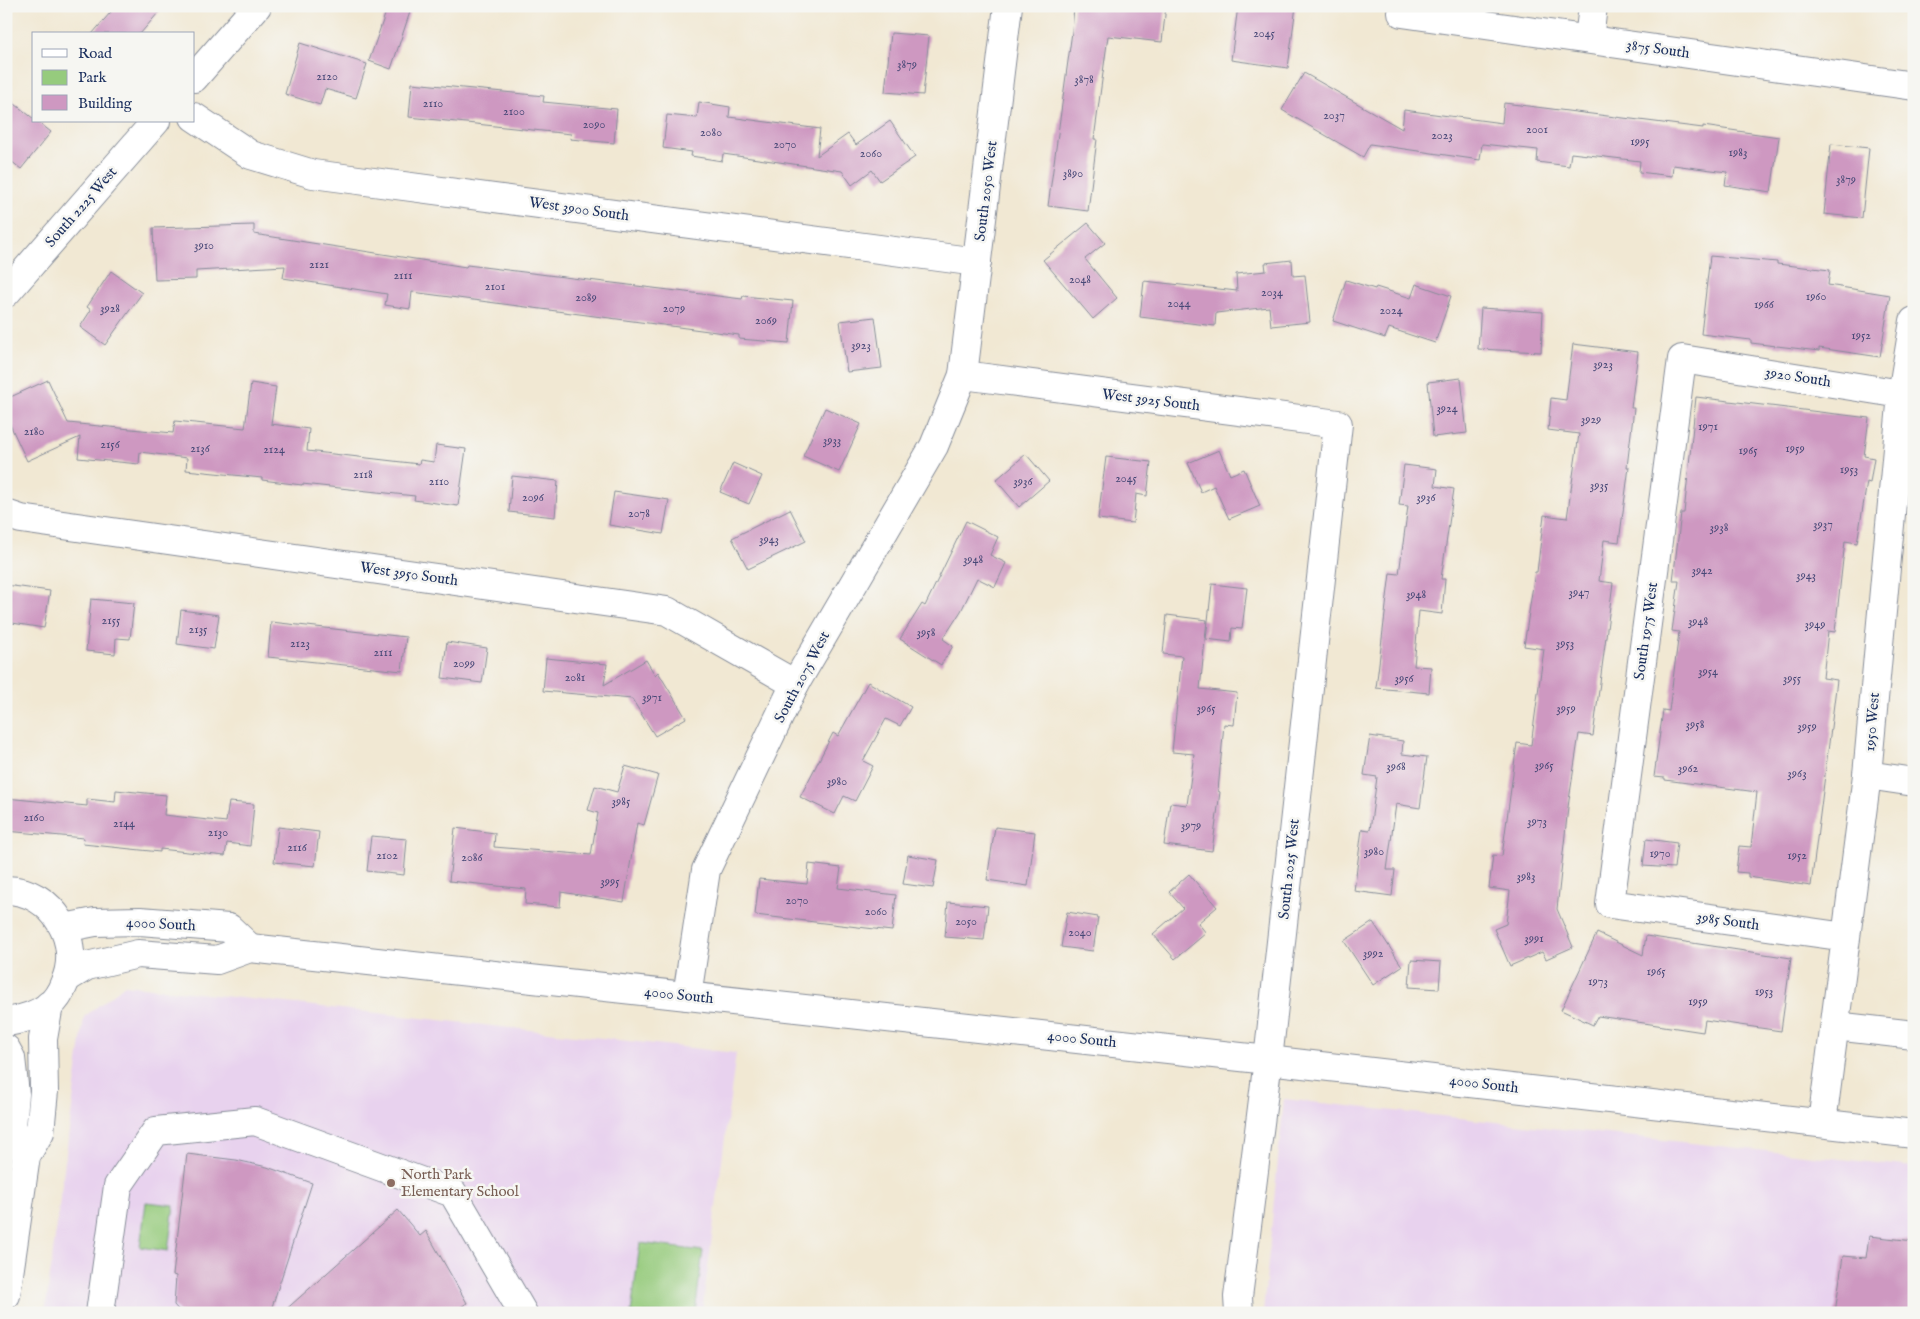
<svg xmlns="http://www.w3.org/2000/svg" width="1920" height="1319" font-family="'IM FELL English',serif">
<rect width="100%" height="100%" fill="#f6f6f2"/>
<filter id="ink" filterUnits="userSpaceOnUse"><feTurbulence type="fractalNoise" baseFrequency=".02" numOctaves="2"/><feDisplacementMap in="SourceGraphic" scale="10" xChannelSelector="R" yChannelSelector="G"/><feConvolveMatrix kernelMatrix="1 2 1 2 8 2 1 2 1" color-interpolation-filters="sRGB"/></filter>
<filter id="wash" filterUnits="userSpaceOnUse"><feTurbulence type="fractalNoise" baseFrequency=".0096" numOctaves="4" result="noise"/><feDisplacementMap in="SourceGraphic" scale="20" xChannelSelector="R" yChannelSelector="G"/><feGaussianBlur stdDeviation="1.12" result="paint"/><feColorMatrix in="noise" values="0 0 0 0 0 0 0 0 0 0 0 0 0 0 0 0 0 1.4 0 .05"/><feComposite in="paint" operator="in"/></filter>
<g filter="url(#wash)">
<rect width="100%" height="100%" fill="#f1e8d3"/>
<g fill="#e8d2ee">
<path d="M 125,985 L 736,1053 L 702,1313 L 45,1313 L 84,1017 Z"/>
<path d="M 1284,1099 L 1914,1167 L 1914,1313 L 1263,1313 Z"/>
</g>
<g fill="#96cb7d" stroke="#587d6e">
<path d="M 146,1202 L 174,1205 L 168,1251 L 140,1247 Z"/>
<path d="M 640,1243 L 703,1251 L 695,1313 L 631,1313 Z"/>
</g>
<g id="blocks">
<g fill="#ce98c1">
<path d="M 116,6 L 164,6 L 140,34 L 92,34 Z"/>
<path d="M 388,6 L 412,6 L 391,69 L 369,61 Z"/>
<path d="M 1074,6 L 1166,6 L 1162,42 L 1108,36 L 1094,139 L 1097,139 L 1088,211 L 1048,206 L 1072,32 Z"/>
<path d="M 1238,6 L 1296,6 L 1288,68 L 1231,60 Z"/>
<path d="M 891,33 L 929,36 L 923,95 L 885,92 Z"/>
<path d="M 300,43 L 367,64 L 356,98 L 325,89 L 320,105 L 285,94 Z"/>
<path d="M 1304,73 L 1402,129 L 1404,110 L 1502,123 L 1504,103 L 1703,128 L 1703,126 L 1779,137 L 1771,192 L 1725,185 L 1727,172 L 1673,165 L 1672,176 L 1639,172 L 1640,161 L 1571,153 L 1569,166 L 1537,162 L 1538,150 L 1482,144 L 1480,160 L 1370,144 L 1363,157 L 1282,110 Z"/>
<path d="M 412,83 L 544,96 L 543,102 L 617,109 L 614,143 L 570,139 L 571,134 L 409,117 Z"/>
<path d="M 6,97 L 34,119 L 34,121 L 37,121 L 51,132 L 21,169 L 6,157 Z"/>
<path d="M 699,102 L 730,107 L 729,117 L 820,129 L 817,156 L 848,134 L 856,145 L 890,121 L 915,157 L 880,181 L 872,170 L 852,185 L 842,171 L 723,154 L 722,161 L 691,156 L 692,152 L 663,148 L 667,115 L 697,118 Z"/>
<path d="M 1831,144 L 1869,148 L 1862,218 L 1824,214 Z"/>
<path d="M 1088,223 L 1105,243 L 1085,259 L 1117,298 L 1093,319 L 1043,260 Z"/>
<path d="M 254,225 L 254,234 L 466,267 L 467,265 L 742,299 L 743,296 L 793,301 L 789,343 L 739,339 L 739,335 L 412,292 L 410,309 L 385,305 L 387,294 L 283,278 L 285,266 L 196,271 L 196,279 L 155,280 L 153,228 Z"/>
<path d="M 1710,256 L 1777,262 L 1777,264 L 1830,270 L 1828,285 L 1890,295 L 1880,357 L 1819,348 L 1819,351 L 1751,343 L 1751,340 L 1701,334 Z"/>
<path d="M 1292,260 L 1293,276 L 1305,275 L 1310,322 L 1271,326 L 1269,307 L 1216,313 L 1215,326 L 1140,317 L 1144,281 L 1237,291 L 1236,274 L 1266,271 L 1265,263 Z"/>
<path d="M 111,271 L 142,293 L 105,345 L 80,327 L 91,310 L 87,307 Z"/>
<path d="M 1346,280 L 1375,289 L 1376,287 L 1411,298 L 1416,284 L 1451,296 L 1435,343 L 1389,328 L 1385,338 L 1333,321 Z"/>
<path d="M 1481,308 L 1543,312 L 1541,352 L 1478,349 Z"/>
<path d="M 875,317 L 882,368 L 847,372 L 840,321 Z"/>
<path d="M 1573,344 L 1638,352 L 1631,408 L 1634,408 L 1627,467 L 1629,467 L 1619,542 L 1604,540 L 1599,581 L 1613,583 L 1593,736 L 1579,734 L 1568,807 L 1557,909 L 1573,947 L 1546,959 L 1542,952 L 1510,966 L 1494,929 L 1506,924 L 1510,891 L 1489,888 L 1493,855 L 1502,856 L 1517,743 L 1531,745 L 1544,649 L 1524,646 L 1535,572 L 1537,572 L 1544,515 L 1567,518 L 1579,434 L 1548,430 L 1551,398 L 1566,400 Z"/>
<path d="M 1461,378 L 1467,433 L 1433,437 L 1428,382 Z"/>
<path d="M 48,380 L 68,423 L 173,433 L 175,421 L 245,428 L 251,383 L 276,387 L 271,424 L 309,429 L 307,451 L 419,464 L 420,460 L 434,462 L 436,445 L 466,449 L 458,506 L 414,500 L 415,496 L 302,484 L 302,485 L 262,480 L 262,478 L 186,470 L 187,458 L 140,452 L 139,464 L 78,458 L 80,437 L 27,461 L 6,416 L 6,399 Z"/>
<path d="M 1696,397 L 1869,418 L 1864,456 L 1874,458 L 1870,483 L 1867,482 L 1857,543 L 1845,541 L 1835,632 L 1828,631 L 1823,678 L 1837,680 L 1811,886 L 1748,877 L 1748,873 L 1736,872 L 1739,846 L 1751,847 L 1757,792 L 1665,780 L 1665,778 L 1654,777 L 1663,710 L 1669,711 L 1679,632 L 1672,631 L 1679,581 L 1673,581 L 1681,513 L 1684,513 Z"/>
<path d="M 825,408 L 861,424 L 839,472 L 803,456 Z"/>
<path d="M 1219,450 L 1230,475 L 1244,469 L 1260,506 L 1229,519 L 1214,486 L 1201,492 L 1188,463 Z"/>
<path d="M 1026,454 L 1049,481 L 1019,507 L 996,480 Z"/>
<path d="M 1106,457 L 1151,462 L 1147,496 L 1136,494 L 1133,523 L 1098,519 Z"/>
<path d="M 733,463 L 762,476 L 749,504 L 720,492 Z"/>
<path d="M 1404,465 L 1437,469 L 1435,486 L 1454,489 L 1441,579 L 1445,579 L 1442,614 L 1419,611 L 1414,666 L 1431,667 L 1429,693 L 1376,688 L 1390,573 L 1399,574 L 1408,506 L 1399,505 Z"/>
<path d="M 512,476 L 558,481 L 555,517 L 509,512 Z"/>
<path d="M 614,492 L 669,500 L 663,534 L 609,525 Z"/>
<path d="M 790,509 L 806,541 L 748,569 L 732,538 Z"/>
<path d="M 966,521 L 998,537 L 990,555 L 1006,563 L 995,587 L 977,578 L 961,611 L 943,639 L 953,646 L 941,665 L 900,639 L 922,604 L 925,606 Z"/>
<path d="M 1212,584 L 1247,588 L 1242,629 L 1232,628 L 1231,642 L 1206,639 Z"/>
<path d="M 6,585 L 50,591 L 44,628 L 6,622 Z"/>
<path d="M 91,599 L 134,603 L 130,639 L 116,638 L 115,654 L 86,651 Z"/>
<path d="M 181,610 L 219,615 L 214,649 L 177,644 Z"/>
<path d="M 1167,615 L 1207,620 L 1200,689 L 1237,693 L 1234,725 L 1224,724 L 1218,791 L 1220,792 L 1212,851 L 1164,845 L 1170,803 L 1187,805 L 1194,754 L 1172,752 L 1182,656 L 1163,654 Z"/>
<path d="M 271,622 L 406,637 L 402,671 L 268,657 Z"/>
<path d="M 447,642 L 487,648 L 482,683 L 442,678 Z"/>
<path d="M 546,658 L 607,664 L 604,685 L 646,660 L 655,675 L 658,672 L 686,718 L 655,736 L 632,699 L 543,691 Z"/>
<path d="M 868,682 L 911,707 L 900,726 L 886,719 L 863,761 L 873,766 L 855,801 L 844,796 L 835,814 L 800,797 L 833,733 L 838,736 Z"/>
<path d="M 1370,736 L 1403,741 L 1402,754 L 1427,757 L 1420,808 L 1396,804 L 1387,870 L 1395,870 L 1392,896 L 1354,891 L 1362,829 L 1370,830 L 1377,777 L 1364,775 Z"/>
<path d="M 625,766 L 658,775 L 644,825 L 637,823 L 624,902 L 561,892 L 560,907 L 525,904 L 526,889 L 449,881 L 455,828 L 495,833 L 494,847 L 591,855 L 598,813 L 588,810 L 595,786 L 617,792 Z"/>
<path d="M 116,790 L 166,795 L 164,815 L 226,822 L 229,802 L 254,804 L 250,846 L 227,843 L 225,856 L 160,849 L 160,852 L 83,844 L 84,838 L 6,831 L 6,798 L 87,806 L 87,799 L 115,802 Z"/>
<path d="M 278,827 L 319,832 L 315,866 L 274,862 Z"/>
<path d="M 995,827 L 1035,832 L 1028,886 L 987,880 Z"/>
<path d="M 371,836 L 407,839 L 404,875 L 367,871 Z"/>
<path d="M 1646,839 L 1677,843 L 1674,868 L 1643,866 Z"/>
<path d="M 908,855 L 938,860 L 933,888 L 903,884 Z"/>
<path d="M 809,864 L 841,868 L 838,888 L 896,895 L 892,931 L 755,915 L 759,879 L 807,884 Z"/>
<path d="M 1189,874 L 1217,907 L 1198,923 L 1206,933 L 1175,959 L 1153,934 L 1183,908 L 1169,892 Z"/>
<path d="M 948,902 L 988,906 L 984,940 L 945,937 Z"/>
<path d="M 1067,912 L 1098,917 L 1093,951 L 1061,947 Z"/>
<path d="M 1373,922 L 1402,966 L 1373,985 L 1344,941 Z"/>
<path d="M 1597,933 L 1643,955 L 1646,936 L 1791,958 L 1781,1031 L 1705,1020 L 1703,1032 L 1598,1016 L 1593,1025 L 1561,1010 Z"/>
<path d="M 1411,960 L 1441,962 L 1439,989 L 1409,987 Z"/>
<path d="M 187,1154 L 236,1160 L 267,1167 L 312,1183 L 270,1313 L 181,1313 L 174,1305 L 176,1276 L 173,1275 Z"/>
<path d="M 398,1210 L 420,1236 L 426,1231 L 467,1303 L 452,1313 L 282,1313 Z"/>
<path d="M 1869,1236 L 1914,1241 L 1914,1313 L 1835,1313 L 1843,1256 L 1866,1258 Z"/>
</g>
</g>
</g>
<g filter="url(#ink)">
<use href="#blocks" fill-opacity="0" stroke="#868c98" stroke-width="1"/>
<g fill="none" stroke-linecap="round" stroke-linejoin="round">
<defs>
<g id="minor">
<path d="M 1402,13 L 1914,86"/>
<path d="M 1589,39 L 1593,6"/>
<path d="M 194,78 L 257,6"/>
<path d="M 194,117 L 251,155 L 313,174 L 977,262"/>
<path d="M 6,293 L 156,121"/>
<path d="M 963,375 L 1338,424 L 1268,1060 L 1238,1297 L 1239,1313"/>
<path d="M 6,514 L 21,519 L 667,611 L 795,684"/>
<path d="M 1867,775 L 1914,782"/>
<path d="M 6,890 C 53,890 84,943 64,984 C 61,992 56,1000 49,1006 C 37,1015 21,1020 6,1022"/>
<path d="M 64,928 L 95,922 L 140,921 L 229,928 L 250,948"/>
<path d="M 1846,937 L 1610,904 L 1682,359 L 1914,396"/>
<path d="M 67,978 L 87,966 L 138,954 L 217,960 L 250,948 L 1268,1060 L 1914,1134"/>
<path d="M 687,996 L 706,870 L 795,684 L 934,446 L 963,375 L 1008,6"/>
<path d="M 1835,1026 L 1914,1035"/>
<path d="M 6,1049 L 11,1058 L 15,1094 L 12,1126 L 26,1156"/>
<path d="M 1822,1123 L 1867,775 L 1902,394 L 1914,321"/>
<path d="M 6,1295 L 26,1156 L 40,1132 L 44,1091 L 43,1039 L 49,1005"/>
<path d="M 100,1313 L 118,1186 L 156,1131 L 255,1121 L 453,1193 L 523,1313"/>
</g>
</defs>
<use href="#minor" stroke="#868c98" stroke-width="30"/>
<use href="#minor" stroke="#fff" stroke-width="28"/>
</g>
</g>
<circle fill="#8d6e63" stroke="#f6f6f2" stroke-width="2" cx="391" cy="1183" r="5"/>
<g text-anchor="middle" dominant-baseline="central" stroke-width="5" stroke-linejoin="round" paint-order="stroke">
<g font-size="12" fill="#484977">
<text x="1264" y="33">2045</text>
<text x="907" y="64">3879</text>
<text x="327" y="76">2120</text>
<text x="1084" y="79">3878</text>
<text x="433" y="103">2110</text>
<text x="514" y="111">2100</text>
<text x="1334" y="115">2037</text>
<text x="594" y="124">2090</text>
<text x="1537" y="129">2001</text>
<text x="711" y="132">2080</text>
<text x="1442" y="135">2023</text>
<text x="1640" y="141">1995</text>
<text x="785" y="144">2070</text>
<text x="1738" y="152">1983</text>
<text x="871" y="153">2060</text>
<text x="1073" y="173">3890</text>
<text x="1846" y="179">3879</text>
<text x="204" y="245">3910</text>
<text x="319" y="264">2121</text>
<text x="403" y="275">2111</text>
<text x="1080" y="279">2048</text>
<text x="495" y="286">2101</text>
<text x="1272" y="292">2034</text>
<text x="1816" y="296">1960</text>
<text x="586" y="297">2089</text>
<text x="1179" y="303">2044</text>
<text x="1764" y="304">1966</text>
<text x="110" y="308">3928</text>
<text x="674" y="308">2079</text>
<text x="1391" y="310">2024</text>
<text x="766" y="320">2069</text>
<text x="1861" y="335">1952</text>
<text x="861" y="345">3923</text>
<text x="1603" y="364">3923</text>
<text x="1447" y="408">3924</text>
<text x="1591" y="419">3929</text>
<text x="1708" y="426">1971</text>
<text x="34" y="431">2180</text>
<text x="832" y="440">3933</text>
<text x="110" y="444">2156</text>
<text x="200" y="448">2136</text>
<text x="1795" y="448">1959</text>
<text x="274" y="449">2124</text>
<text x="1748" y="450">1965</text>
<text x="1849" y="469">1953</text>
<text x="363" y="474">2118</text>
<text x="1126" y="478">2045</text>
<text x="439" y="481">2110</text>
<text x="1023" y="481">3936</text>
<text x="1599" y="485">3935</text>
<text x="533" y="497">2096</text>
<text x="1426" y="497">3936</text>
<text x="639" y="513">2078</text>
<text x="1823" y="524">3937</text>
<text x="1719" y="527">3938</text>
<text x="769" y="539">3943</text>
<text x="973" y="559">3948</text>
<text x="1702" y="570">3942</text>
<text x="1806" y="575">3943</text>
<text x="1579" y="592">3947</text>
<text x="1416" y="594">3948</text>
<text x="111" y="620">2155</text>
<text x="1698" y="621">3948</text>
<text x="1815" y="624">3949</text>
<text x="198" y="629">2135</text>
<text x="926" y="632">3958</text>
<text x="300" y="643">2123</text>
<text x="1565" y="643">3953</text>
<text x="383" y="652">2111</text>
<text x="464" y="663">2099</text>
<text x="1708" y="671">3954</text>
<text x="575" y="677">2081</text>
<text x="1404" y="678">3956</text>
<text x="1792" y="678">3955</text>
<text x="652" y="697">3971</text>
<text x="1206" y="708">3965</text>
<text x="1566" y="708">3959</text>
<text x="1695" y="724">3958</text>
<text x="1807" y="726">3959</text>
<text x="1544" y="765">3965</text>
<text x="1396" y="766">3968</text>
<text x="1688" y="768">3962</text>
<text x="1797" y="773">3963</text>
<text x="837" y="781">3980</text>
<text x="621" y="801">3985</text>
<text x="34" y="817">2160</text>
<text x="1537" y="821">3973</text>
<text x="124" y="823">2144</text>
<text x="1191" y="825">3979</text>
<text x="218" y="832">2130</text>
<text x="297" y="847">2116</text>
<text x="1374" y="851">3980</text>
<text x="1660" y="853">1970</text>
<text x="387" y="855">2102</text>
<text x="1797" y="855">1952</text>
<text x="472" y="857">2086</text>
<text x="1526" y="876">3983</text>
<text x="610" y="881">3995</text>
<text x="797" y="900">2070</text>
<text x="876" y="911">2060</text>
<text x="966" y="921">2050</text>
<text x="1080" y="932">2040</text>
<text x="1534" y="938">3991</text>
<text x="1373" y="953">3992</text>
<text x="1656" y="971">1965</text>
<text x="1598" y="981">1973</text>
<text x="1764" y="991">1953</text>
<text x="1698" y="1001">1959</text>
</g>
<g font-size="15" fill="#1b2f5e" stroke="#f6f6f2">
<text transform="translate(1658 49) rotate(8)">3875 South</text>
<text transform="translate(986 191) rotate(-83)">South 2050 West</text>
<text transform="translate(81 207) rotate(-49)">South 2225 West</text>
<text transform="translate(579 209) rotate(8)">West 3900 South</text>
<text transform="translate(1798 377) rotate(9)">3920 South</text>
<text transform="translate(1151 400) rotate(7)">West 3925 South</text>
<text transform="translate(409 574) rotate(8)">West 3950 South</text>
<text transform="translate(1646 631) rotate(-82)">South 1975 West</text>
<text transform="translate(802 677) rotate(-62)">South 2075 West</text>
<text transform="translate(1872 722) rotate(-85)">1950 West</text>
<text transform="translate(1289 869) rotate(-84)">South 2025 West</text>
<text transform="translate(1728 921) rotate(8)">3985 South</text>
<text transform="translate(161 924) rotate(3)">4000 South</text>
<text transform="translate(679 995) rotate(6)">4000 South</text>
<text transform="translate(1082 1039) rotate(6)">4000 South</text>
<text transform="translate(1484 1084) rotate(7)">4000 South</text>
</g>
<g font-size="15" fill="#785e54" stroke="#f6f6f2" text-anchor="start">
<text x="401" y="1174">North Park<tspan x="401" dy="17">Elementary School</tspan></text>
</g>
</g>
<rect width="1920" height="1319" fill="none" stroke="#f6f6f2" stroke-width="25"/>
<rect x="32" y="32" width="162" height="90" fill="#f6f6f2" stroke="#9ea6b7"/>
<rect x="42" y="49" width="25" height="8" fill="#ffffff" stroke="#9ea6b7"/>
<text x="78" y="58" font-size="15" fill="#1b2f5e">Road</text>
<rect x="42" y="70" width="25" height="15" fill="#96cb7d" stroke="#9ea6b7"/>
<text x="78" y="82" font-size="15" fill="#1b2f5e">Park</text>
<rect x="42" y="95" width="25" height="15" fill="#ce98c1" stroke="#9ea6b7"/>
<text x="78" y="108" font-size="15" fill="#1b2f5e">Building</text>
</svg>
